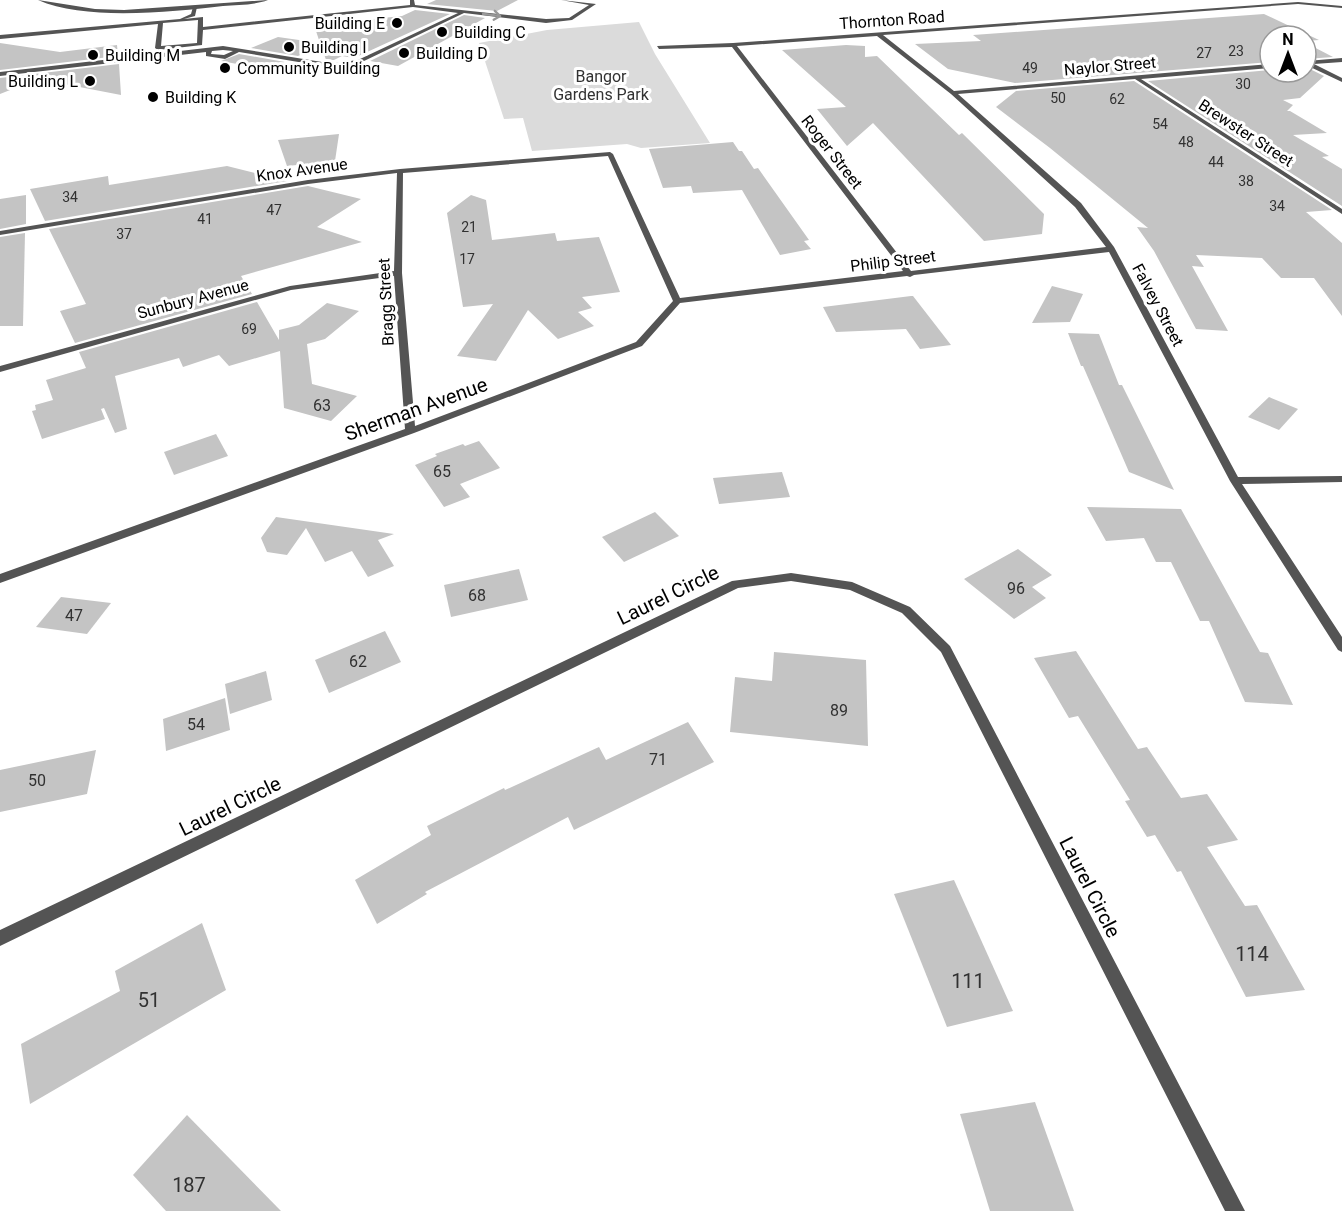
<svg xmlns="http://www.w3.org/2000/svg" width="1342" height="1211" font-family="Roboto,sans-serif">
<rect width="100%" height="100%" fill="#fff"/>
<path fill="#dbdbdb" d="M 639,22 L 655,54 L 710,143 L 641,148 L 627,144 L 532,151 L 523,118 L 504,119 L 479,43 L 547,30 Z"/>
<g fill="#c4c4c4">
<path d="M 436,0 L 518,0 L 497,11 L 427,4 Z"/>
<path d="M 415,10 L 450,14 L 354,58 L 342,56 L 334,60 L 326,60 L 321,45 L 298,56 L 251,48 L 278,37 L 320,43 L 314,25 L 402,16 Z"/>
<path d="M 1264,14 L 1319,40 L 1306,41 L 1306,36 L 1270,36 L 1270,62 L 1015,83 L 948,69 L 915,44 L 981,41 L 973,35 Z"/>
<path d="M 464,15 L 485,18 L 398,66 L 370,61 Z"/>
<path d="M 0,43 L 60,52 L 117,45 L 118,56 L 0,70 Z"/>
<path d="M 1306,43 L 1333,57 L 1306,59 Z"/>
<path d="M 846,45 L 865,46 L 865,57 L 877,56 L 959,135 L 962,133 L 1044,214 L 1042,234 L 984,241 L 873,123 L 847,146 L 817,109 L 846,107 L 782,50 Z"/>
<path d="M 239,54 L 285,62 L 269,70 L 221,61 Z"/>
<path d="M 119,64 L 121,95 L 38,79 L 0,94 L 0,78 Z"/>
<path d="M 1306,67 L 1324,76 L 1300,98 L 1283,100 L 1293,105 L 1287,111 L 1290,111 L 1327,133 L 1293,135 L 1329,156 L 1322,157 L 1342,169 L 1342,206 L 1148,81 L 1270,70 L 1306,72 Z"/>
<path d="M 1134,81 L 1332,210 L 1306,212 L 1342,243 L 1342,316 L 1314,278 L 1281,278 L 1262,258 L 1196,255 L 1204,267 L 1192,266 L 1228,331 L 1196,329 L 1154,251 L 1137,227 L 1148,228 L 1050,148 L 996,107 L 1016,91 Z"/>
<path d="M 339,134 L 335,161 L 287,166 L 278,140 Z"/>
<path d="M 733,142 L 739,151 L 742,151 L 754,169 L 758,168 L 809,240 L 804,241 L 811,249 L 780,255 L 742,190 L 693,193 L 691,186 L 663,188 L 649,149 Z"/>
<path d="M 227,166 L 287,181 L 45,221 L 30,189 L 108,176 L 109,185 Z"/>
<path d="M 308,186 L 361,199 L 317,227 L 362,242 L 241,276 L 252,294 L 75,343 L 60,311 L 86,304 L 49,229 Z"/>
<path d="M 26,195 L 26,224 L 0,229 L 0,199 Z"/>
<path d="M 471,195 L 486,200 L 492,240 L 555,233 L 557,241 L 599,237 L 620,292 L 582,297 L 592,308 L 578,312 L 594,326 L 558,339 L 528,310 L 496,361 L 457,356 L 493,304 L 463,307 L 447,213 Z"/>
<path d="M 25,233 L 23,326 L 0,326 L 0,237 Z"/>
<path d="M 1052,286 L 1083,294 L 1070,322 L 1032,323 Z"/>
<path d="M 911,296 L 913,296 L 951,345 L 920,349 L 906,329 L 836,332 L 823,307 Z"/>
<path d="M 257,302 L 279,340 L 279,330 L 299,325 L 327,303 L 359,311 L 325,339 L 307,344 L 312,384 L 357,396 L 331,421 L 284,408 L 280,351 L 229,366 L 219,355 L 183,367 L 179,358 L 115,376 L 127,429 L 115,433 L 104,408 L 101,409 L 105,419 L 42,439 L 32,411 L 36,410 L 35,405 L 53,400 L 46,380 L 86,368 L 79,352 Z"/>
<path d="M 1068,333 L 1099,334 L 1119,385 L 1122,385 L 1174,490 L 1129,472 L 1083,366 L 1081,366 Z"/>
<path d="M 1269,397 L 1298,409 L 1279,430 L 1248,417 Z"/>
<path d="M 216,434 L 228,456 L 174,475 L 164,452 Z"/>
<path d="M 479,441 L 500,468 L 460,484 L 470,497 L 444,507 L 415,465 L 437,456 L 435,454 L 463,444 L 465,446 Z"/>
<path d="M 782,472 L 790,497 L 719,504 L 713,478 Z"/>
<path d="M 1087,507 L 1181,509 L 1260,652 L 1268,653 L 1293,705 L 1245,702 L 1209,621 L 1200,621 L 1171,562 L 1156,562 L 1144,538 L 1106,541 Z"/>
<path d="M 655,512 L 679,536 L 624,562 L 602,537 Z"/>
<path d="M 276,517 L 394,534 L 378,540 L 394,566 L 368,577 L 352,551 L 325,562 L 306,528 L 287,555 L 267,552 L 261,538 Z"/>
<path d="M 1018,549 L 1052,575 L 1032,587 L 1046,598 L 1014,619 L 964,579 Z"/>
<path d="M 519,569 L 528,600 L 451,617 L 444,585 Z"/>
<path d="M 61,597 L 111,603 L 87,634 L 36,627 Z"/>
<path d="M 385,631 L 401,662 L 329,693 L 315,660 Z"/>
<path d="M 1076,651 L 1138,749 L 1147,747 L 1181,798 L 1207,794 L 1238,840 L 1207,847 L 1245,906 L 1257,905 L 1305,990 L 1246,997 L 1181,871 L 1177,872 L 1155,835 L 1147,837 L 1125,801 L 1130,800 L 1078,716 L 1069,718 L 1034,658 Z"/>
<path d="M 774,652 L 866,660 L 868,746 L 730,732 L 735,677 L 772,681 Z"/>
<path d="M 266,671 L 272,700 L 230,714 L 225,684 Z"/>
<path d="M 225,698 L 230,730 L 166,751 L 163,719 Z"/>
<path d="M 688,722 L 714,762 L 574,830 L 568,817 L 425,892 L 427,894 L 377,924 L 355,880 L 431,835 L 427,826 L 504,788 L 505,790 L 599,747 L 606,760 Z"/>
<path d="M 96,750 L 87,794 L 0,812 L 0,770 Z"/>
<path d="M 954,880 L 1013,1011 L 947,1027 L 894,894 Z"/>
<path d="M 202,923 L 226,990 L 30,1104 L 21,1044 L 120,991 L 115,971 Z"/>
<path d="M 1035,1102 L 1074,1211 L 990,1211 L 960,1114 Z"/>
<path d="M 187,1115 L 281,1211 L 166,1211 L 133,1175 Z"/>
</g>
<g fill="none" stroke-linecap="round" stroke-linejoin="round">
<path fill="#545454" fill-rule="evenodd" d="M 410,0 L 414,0 L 415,5 L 546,19 L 569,18 L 589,5 L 561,0 L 596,4 L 572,20 L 546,23 L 464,13 L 364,61 L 342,67 L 322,66 L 239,52 L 225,59 L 206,56 L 206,52 L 0,76 L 0,72 L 223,46 L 322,62 L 342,63 L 360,59 L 458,13 L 413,7 L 203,30 L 202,45 L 158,50 L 155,48 L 158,24 L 0,39 L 0,35 L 180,19 L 191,14 L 193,7 L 195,6 L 197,7 L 195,16 L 184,19 L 203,17 L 203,27 L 410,5 ZM 198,20 L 197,43 L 161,46 L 163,23 ZM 223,50 L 233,51 L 224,55 L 211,54 L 212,51 Z"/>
<g fill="#545454" fill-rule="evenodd">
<path d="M 38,0 L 95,9 L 124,10 L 268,0 C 255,5 237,5 223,6 C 171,12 85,21 38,0 Z"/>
<path d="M 1298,2 L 1342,6 L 1342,8 L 1298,4 L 883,35 L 954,91 L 1270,64 L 1270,68 L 1141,79 L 1342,209 L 1342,214 L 1135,79 L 958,94 L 1081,203 L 1114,247 L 1238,477 L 1342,476 L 1342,482 L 1242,484 L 1342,637 L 1342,652 L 1338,650 L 1230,481 L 1109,252 L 914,275 L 910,277 L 907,276 L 680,303 L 642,346 L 414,433 L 0,583 L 0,574 L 405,429 L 394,276 L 291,290 L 0,372 L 0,366 L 290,286 L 394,271 L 397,173 L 308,184 L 0,235 L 0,231 L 308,180 L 400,169 L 610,152 L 613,154 L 680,298 L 903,271 L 732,47 L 659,49 L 657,46 L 733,43 ZM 877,36 L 951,94 L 1075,207 L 1106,247 L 911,271 L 737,46 ZM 608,156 L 673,301 L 636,342 L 415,426 L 402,273 L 403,173 Z"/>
<path d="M 1342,58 L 1342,62 L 1314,64 L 1342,78 L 1342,82 L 1306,65 L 1307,61 Z"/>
<path d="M 791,573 L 852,582 L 910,607 L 950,646 L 1245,1211 L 1225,1211 L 941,652 L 902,613 L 850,590 L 791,581 L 738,588 L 0,946 L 0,930 L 732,581 Z"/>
</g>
</g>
<defs><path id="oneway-shaft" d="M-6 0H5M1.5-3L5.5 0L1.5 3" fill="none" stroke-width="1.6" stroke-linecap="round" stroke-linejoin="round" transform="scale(1.5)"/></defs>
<use stroke="#989898" href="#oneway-shaft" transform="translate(492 15) rotate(7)"/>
<g fill="#000" stroke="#fff" stroke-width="2">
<circle cx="397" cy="23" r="6"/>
<circle cx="442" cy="32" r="6"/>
<circle cx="289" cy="47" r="6"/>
<circle cx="404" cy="53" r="6"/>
<circle cx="93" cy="55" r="6"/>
<circle cx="225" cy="68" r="6"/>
<circle cx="90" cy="81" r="6"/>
<circle cx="153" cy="97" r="6"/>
</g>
<g text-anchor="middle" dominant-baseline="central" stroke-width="6" stroke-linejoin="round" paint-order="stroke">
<g font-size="14" fill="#313131">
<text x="1236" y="51">23</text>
<text x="1204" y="53">27</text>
<text x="1030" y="68">49</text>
<text x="1243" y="84">30</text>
<text x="1058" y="98">50</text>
<text x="1117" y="99">62</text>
<text x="1160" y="124">54</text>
<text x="1186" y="142">48</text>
<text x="1216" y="162">44</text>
<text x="1246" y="181">38</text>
<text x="70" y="197">34</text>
<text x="1277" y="206">34</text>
<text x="274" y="210">47</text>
<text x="205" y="219">41</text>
<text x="469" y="227">21</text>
<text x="124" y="234">37</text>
<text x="467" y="259">17</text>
<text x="249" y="329">69</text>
</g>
<g font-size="16" fill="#000" stroke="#fff">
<text transform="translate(892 20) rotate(-4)">Thornton Road</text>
<text transform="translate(1110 66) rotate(-5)">Naylor Street</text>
<text transform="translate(1246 133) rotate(33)">Brewster Street</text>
<text transform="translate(832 152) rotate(52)">Roger Street</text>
<text transform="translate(302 170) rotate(-8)">Knox Avenue</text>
<text transform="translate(893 261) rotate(-7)">Philip Street</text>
<text transform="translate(193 299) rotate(-15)">Sunbury Avenue</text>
<text transform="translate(386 302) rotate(-93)">Bragg Street</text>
<text transform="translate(1158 305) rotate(62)">Falvey Street</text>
</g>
<g font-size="16" fill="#000" stroke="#fff" text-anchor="start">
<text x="385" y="23" text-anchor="end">Building E</text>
<text x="454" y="32">Building C</text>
<text x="301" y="47">Building I</text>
<text x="416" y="53">Building D</text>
<text x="105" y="55">Building M</text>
<text x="237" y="68">Community Building</text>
<text x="78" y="81" text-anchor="end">Building L</text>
<text x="165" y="97">Building K</text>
</g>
<g font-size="16" fill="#323232" stroke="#fff">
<text x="601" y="76">Bangor<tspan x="601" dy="18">Gardens Park</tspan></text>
</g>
<g font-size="16" fill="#313131">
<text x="322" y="405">63</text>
<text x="442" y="471">65</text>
<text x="1016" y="588">96</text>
<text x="477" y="595">68</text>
<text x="74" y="615">47</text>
<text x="358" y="661">62</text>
<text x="839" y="710">89</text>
<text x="196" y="724">54</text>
<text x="658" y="759">71</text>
<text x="37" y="780">50</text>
</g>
<g font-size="20" fill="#000" stroke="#fff">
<text transform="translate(416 409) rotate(-20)">Sherman Avenue</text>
<text transform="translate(668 595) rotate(-26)">Laurel Circle</text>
<text transform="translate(230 806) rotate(-26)">Laurel Circle</text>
<text transform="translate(1090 887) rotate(63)">Laurel Circle</text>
</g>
<g font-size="20" fill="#313131">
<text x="1252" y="954">114</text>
<text x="968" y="981">111</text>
<text x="149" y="1000">51</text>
<text x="189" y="1185">187</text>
</g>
</g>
<g transform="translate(1288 54)"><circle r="28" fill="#ffffff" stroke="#999999" stroke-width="1.5"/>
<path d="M0-4.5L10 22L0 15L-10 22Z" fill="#000000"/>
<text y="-9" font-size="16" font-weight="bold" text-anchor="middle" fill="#000000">N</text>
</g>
</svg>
